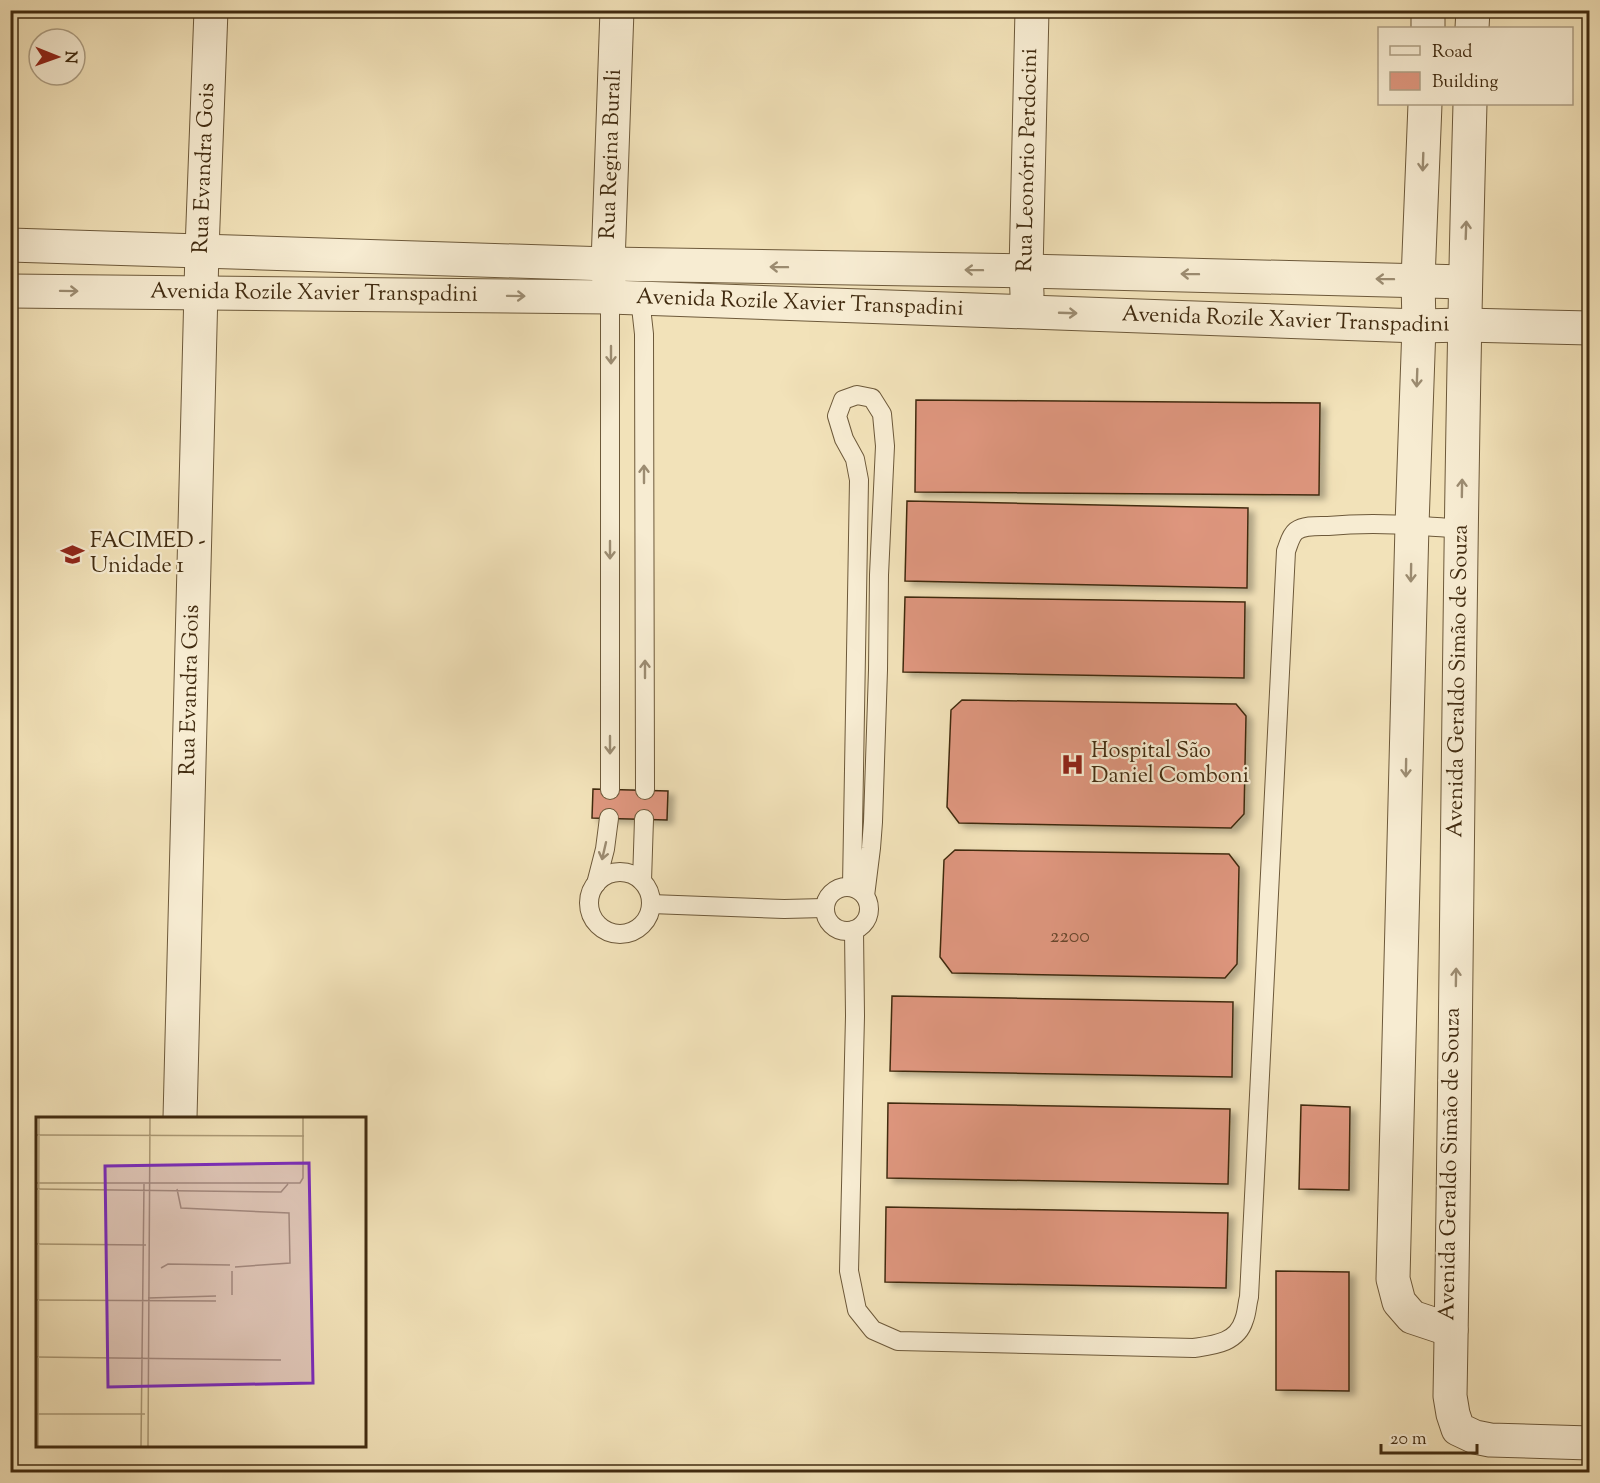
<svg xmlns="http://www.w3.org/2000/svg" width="1600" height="1483" font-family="'Sorts Mill Goudy',serif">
<defs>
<filter id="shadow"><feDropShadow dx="6" dy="4" stdDeviation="3" flood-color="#0004"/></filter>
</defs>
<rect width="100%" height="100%" fill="#f2e2b9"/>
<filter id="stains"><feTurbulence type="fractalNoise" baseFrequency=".00333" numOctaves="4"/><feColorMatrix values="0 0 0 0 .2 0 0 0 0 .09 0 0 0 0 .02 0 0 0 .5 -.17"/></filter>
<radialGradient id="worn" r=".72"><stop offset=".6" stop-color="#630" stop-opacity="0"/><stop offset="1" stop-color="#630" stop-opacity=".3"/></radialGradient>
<g fill="#de967e" stroke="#412b10" stroke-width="1.5" filter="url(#shadow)">
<path d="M 916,400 L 1320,403 L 1319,495 L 915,492 Z"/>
<path d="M 907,501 L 1248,508 L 1247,588 L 905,581 Z"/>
<path d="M 905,597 L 1245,602 L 1244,678 L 903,672 Z"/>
<path d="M 962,700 L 1236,704 L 1246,716 L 1244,814 L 1231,828 L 959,823 L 947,807 L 951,710 Z"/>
<path d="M 593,789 L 668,791 L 667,820 L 592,818 Z"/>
<path d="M 955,850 L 1229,854 L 1239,867 L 1237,964 L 1225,978 L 952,973 L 940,957 L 944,860 Z"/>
<path d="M 892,996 L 1233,1002 L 1232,1077 L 890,1071 Z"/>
<path d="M 888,1103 L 1230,1109 L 1228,1184 L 887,1178 Z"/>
<path d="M 1301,1105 L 1350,1107 L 1349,1190 L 1299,1189 Z"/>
<path d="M 886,1207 L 1228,1213 L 1226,1288 L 885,1282 Z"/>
<path d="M 1276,1271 L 1349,1272 L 1349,1391 L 1276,1390 Z"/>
</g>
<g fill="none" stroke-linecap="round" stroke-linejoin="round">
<defs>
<g id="lane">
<path d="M 640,298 L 644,334 L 645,790"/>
<path d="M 610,790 L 610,297"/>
<circle cx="620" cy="903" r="31"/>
<path d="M 642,881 L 644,819"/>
<path d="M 596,884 L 605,849 L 609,818"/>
<path d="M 852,886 L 859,480 L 855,459 L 844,439 L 837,416 L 843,400 L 857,395 L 872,398 L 882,414 L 885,446 L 879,575 L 878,670 L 873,822 L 871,848 L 865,896"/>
<circle cx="847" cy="909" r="22"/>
<path d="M 651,904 L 784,909 L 824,908"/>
<path d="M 854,930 L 855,1016 L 849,1271 L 857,1310 L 873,1330 L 898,1341 L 1194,1348 C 1214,1345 1237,1343 1244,1320 C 1247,1313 1247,1304 1249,1297 L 1286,551 C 1289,544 1290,536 1296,531 C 1304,525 1318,526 1328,526 C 1374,522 1415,525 1461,529"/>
</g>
<g id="street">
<path d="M 1428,28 L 1428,10"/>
<path d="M 1472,28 L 1473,10"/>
<path d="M 1425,104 L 1418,280 L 1419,326 L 1412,525 L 1393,1279 L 1399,1302 L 1412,1317 L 1451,1330"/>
<path d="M 1470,104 C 1458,534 1458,965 1450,1396 L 1453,1414 L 1458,1429 L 1475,1437 L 1490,1440 L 1590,1443"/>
<path d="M 10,245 L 608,264 L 1026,271 L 1465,282"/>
<path id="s1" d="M 609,284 L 608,264 L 617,10"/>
<path id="s2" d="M 10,291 L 610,297 L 1419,326 L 1465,325 L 1590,328"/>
<path id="s3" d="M 1027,294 L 1026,271 L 1032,10"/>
<path id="s4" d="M 180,1118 L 202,250 L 211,10"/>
</g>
</defs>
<use href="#lane" stroke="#6d593a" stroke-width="20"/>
<use href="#street" stroke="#6d593a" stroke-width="35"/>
<use href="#lane" stroke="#f7ecd2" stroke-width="18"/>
<use href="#street" stroke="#f7ecd2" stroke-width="33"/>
</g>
<defs><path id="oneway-shaft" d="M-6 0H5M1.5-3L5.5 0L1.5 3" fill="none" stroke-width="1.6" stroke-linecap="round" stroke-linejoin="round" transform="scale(1.5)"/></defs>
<g stroke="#9c8c71">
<use href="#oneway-shaft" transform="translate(1423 162) rotate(92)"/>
<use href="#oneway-shaft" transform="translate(1466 230) rotate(-88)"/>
<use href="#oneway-shaft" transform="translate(779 267) rotate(-179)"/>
<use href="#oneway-shaft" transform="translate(974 270) rotate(-179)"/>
<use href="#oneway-shaft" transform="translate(1190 274) rotate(-179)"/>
<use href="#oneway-shaft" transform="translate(1385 279) rotate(-179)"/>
<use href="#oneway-shaft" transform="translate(69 291) rotate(1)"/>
<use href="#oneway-shaft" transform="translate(516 296) rotate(1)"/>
<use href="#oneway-shaft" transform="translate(1068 313) rotate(2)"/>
<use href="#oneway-shaft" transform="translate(611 355) rotate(90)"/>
<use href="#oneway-shaft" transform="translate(1417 378) rotate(92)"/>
<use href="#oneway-shaft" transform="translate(644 474) rotate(-90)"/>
<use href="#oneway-shaft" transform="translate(1462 488) rotate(-89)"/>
<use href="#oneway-shaft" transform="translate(610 550) rotate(90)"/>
<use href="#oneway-shaft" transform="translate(1411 573) rotate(91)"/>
<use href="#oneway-shaft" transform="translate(645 669) rotate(-90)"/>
<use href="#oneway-shaft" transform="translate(610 745) rotate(90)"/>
<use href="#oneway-shaft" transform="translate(1406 768) rotate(91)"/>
<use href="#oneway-shaft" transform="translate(604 851) rotate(103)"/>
<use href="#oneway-shaft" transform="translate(1456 977) rotate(-89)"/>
</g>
<defs>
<symbol id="university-bare" viewBox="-9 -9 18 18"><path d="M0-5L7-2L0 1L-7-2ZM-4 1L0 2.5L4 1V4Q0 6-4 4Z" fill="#8f2418" stroke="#f7ecd2" stroke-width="2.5" paint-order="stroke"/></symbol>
<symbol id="hospital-bare" viewBox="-9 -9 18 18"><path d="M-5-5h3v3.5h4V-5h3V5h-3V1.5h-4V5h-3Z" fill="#8f2418" stroke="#f7ecd2" stroke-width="2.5" paint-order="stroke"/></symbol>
</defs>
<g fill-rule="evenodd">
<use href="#university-bare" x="56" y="538" width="33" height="33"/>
<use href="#hospital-bare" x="1056" y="748" width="33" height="33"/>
</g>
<g text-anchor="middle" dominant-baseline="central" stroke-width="4.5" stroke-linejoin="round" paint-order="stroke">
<g font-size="20" fill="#68462c">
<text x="1070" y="937">2200</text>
</g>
<g font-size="22" fill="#412b10" stroke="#f7ecd2">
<text stroke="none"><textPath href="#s1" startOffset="130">Rua Regina Burali</textPath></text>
<text stroke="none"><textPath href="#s3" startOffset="134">Rua Leonório Perdocini</textPath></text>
<text stroke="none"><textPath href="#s4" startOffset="950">Rua Evandra Gois</textPath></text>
<text stroke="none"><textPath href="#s2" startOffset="304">Avenida Rozile Xavier Transpadini</textPath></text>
<text stroke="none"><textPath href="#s2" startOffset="790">Avenida Rozile Xavier Transpadini</textPath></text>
<text stroke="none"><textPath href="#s2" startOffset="1276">Avenida Rozile Xavier Transpadini</textPath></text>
<text transform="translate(1459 681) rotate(-89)">Avenida Geraldo Simão de Souza</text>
<text stroke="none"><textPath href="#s4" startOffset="428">Rua Evandra Gois</textPath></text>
<text transform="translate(1451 1164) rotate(-89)">Avenida Geraldo Simão de Souza</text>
</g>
<g font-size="22" fill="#412b10" stroke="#f7ecd2" text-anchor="start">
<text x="90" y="542">FACIMED -<tspan x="90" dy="25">Unidade 1</tspan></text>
<text x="1091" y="752">Hospital São<tspan x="1091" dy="25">Daniel Comboni</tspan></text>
</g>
</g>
<g transform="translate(36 1117)">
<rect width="330" height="330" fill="#f2e2b9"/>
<path fill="none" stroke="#ab9975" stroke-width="1.5" d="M 1,18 L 268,19M 0,66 L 264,66 L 267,61 L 267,1M 0,72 L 245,75 L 252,67M 141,72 L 145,91 L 253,96 L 254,146 L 199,150M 1,127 L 110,128M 125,151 L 132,147 L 194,148M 196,178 L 196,154M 112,181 L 180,179M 1,183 L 180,184M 0,240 L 245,243M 0,297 L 109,297M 2,329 L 3,1M 105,329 L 108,67M 112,329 L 114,1"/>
<path fill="#7b2cbf" fill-opacity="0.15" stroke="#7b2cbf" stroke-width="3" d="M 273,46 L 277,266 L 72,270 L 69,49 Z"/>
<rect width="330" height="330" fill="none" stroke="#412b10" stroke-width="3"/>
</g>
<rect width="1600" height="1483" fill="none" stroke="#f2e2b9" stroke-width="36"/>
<rect x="12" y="12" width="1576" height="1459" fill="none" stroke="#412b10" stroke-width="3"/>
<rect x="18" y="18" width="1564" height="1447" fill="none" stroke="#412b10" stroke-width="1.5"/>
<rect x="1378" y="27" width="195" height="78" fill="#f7ecd2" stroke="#ae9f84" stroke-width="1.5"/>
<rect x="1390" y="46" width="30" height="9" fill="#f7ecd2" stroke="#ae9f84" stroke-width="1.5"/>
<text x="1432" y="57" font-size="18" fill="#412b10">Road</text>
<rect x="1390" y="72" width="30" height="18" fill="#de967e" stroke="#ae9f84" stroke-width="1.5"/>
<text x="1432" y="87" font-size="18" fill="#412b10">Building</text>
<g transform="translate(57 57) rotate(91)"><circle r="28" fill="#f7ecd2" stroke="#ae9f84" stroke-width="1.5"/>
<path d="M0-4.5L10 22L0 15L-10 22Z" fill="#8f2418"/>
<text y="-9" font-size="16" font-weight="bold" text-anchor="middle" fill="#412b10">N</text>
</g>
<path d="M1381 1444v9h96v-9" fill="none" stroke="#412b10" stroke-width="3"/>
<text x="1390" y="1444" font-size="18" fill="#412b10" stroke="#f7ecd2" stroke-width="4.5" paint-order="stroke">20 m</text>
<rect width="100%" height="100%" filter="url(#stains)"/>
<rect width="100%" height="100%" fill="url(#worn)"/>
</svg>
